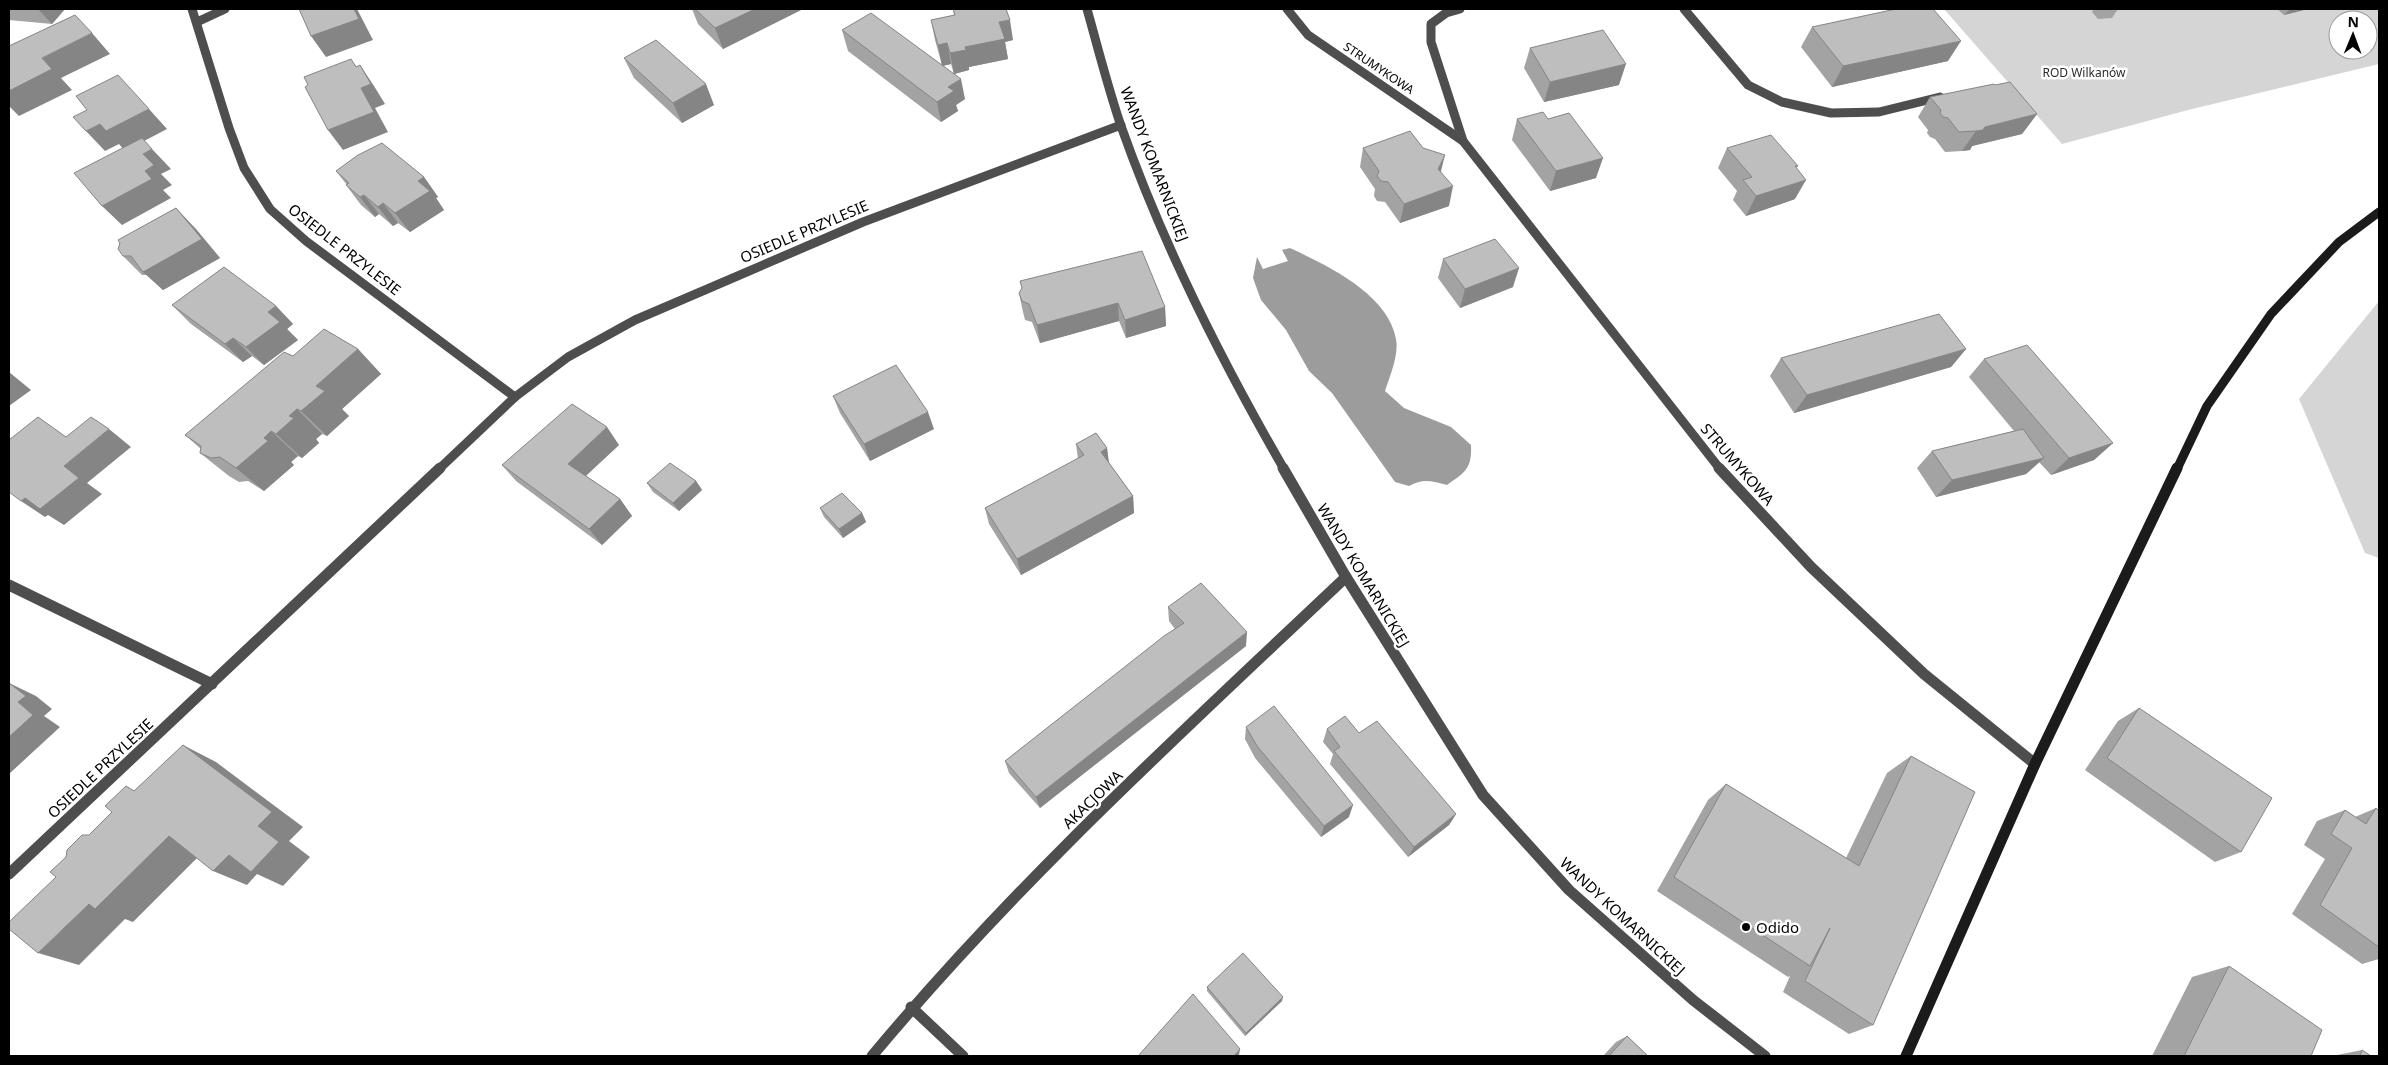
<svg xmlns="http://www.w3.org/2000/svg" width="2388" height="1065" font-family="'Noto Sans',sans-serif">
<rect width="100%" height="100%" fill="#fff"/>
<g fill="#d5d5d5" fill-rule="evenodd">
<path d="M 1944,9 L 2379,9 L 2379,64 L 2188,110 L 2062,144 ZM 2338,20 L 2368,20 L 2368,50 L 2338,50 Z"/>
<path d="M 2379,301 L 2379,558 L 2365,553 L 2299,399 Z"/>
</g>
<path fill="#9c9c9c" d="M 1290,248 C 1328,266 1388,294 1396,339 C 1399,355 1390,376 1385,391 L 1404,408 L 1451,427 L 1471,445 C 1472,469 1465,472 1447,485 C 1432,481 1423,478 1409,486 L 1395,482 L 1332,393 L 1309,371 L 1286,330 L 1261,300 L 1253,278 L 1257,257 L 1263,269 L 1288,261 L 1282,250 Z"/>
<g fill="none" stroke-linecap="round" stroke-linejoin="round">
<path stroke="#4e4e4e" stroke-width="11" d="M 911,1007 L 963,1056"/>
<g stroke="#4e4e4e" stroke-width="9">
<path d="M 192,9 L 229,128 L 244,168 L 270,209 L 306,241 L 515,397"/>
<path d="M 1287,9 L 1308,35 L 1463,141 L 1720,469"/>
<path d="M 1460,9 L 1446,13 L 1431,24 L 1431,42 L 1463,141"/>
<path d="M 1684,9 L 1748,85 L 1782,102 L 1831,113 L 1879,112 L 1940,97"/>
<path d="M 197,22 L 225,9"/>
<path d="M 439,469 L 515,397 L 568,357 L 635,320 L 863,222 L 1121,125"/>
</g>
<g stroke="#4e4e4e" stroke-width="11">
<path d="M 1719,468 L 1811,567 L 1924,674 L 2035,764"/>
<path d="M 9,585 L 212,684"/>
<path d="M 9,874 L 440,468"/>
<path d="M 872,1056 C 1018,881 1181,733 1346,577"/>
</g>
<path stroke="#4e4e4e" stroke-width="9" d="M 1087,9 C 1098,48 1108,88 1121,126 C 1163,245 1221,360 1284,469"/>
<path stroke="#4e4e4e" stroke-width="11" d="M 1283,468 L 1346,577 L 1483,795 L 1569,890 L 1693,1000 L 1765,1056"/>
<path stroke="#1b1b1b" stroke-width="9" d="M 2177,469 L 2207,406 L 2271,314 L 2339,242 L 2379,212"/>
<path stroke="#1b1b1b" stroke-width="11" d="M 1906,1056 L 2035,764 L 2177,468"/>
</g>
<g fill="#a3a3a3">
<path d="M 9,9 L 65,9 L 52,24 L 9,20 Z"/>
<path d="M 692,9 L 803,9 L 723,49 L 698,24 Z"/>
<path d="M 953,9 L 1013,40 L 1005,42 L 1008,59 L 969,67 L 969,70 L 954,74 L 951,64 L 943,66 L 965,99 L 956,105 L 958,111 L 941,122 L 848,51 L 842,30 L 942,65 L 935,40 L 931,20 L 954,15 Z"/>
<path d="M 2094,9 L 2118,9 L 2112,18 L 2098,19 L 2092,12 Z"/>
<path d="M 2277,9 L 2308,9 L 2284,15 Z"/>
<path d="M 1812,27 L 1948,61 L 1832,87 L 1801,47 Z"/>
<path d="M 1530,48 L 1619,85 L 1544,102 L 1524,68 Z"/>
<path d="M 624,58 L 714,105 L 682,123 L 634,78 Z"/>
<path d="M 1995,85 L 2037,114 L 2022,134 L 1972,146 L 1970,150 L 1962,151 L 1945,152 L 1935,139 L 1930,137 L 1927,133 L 1928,130 L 1918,117 L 1930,97 Z"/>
<path d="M 1517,119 L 1596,178 L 1550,191 L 1512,140 Z"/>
<path d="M 1363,148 L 1441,171 L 1449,206 L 1400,223 L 1385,202 L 1377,201 L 1374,196 L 1375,189 L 1360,167 Z"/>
<path d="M 1727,148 L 1798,166 L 1796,168 L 1795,199 L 1746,216 L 1733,200 L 1737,191 L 1718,168 Z"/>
<path d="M 336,171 L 424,177 L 438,197 L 436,198 L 444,210 L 410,232 L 398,223 L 393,226 L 379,214 L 375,217 L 361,205 L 346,185 L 347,185 Z"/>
<path d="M 195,228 L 220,258 L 163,290 L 147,275 L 142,275 L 123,256 Z"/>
<path d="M 1443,259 L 1513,287 L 1460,308 L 1438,278 Z"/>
<path d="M 1020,281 L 1165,307 L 1166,326 L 1126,338 L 1119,321 L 1040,343 L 1032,322 L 1025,320 L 1023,312 L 1019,293 L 1022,289 Z"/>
<path d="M 172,305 L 276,306 L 293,324 L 287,329 L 298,340 L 264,365 L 252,356 L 243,362 L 191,324 Z"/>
<path d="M 358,349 L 381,374 L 342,409 L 349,416 L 327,436 L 322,434 L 316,439 L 319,443 L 302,458 L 298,456 L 291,462 L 294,465 L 264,491 L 248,481 L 239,482 L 229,476 L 200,453 L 201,449 L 185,435 L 293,356 Z"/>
<path d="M 1966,349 L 1951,367 L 1794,413 L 1770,376 L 1781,358 Z"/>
<path d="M 1984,359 L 2113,443 L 2094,460 L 2051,475 L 2039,462 L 2026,474 L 1936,497 L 1917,468 L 1932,451 L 2014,431 L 1969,377 Z"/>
<path d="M 833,396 L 934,429 L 870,461 L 840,413 Z"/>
<path d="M 1076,444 L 1107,448 L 1109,463 L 1133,496 L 1134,513 L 1021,575 L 989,524 L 985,508 L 1078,459 Z"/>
<path d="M 619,445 L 586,476 L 620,499 L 632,516 L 602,545 L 516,481 L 502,465 Z"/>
<path d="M 696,481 L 702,490 L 679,511 L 653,492 L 647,483 Z"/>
<path d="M 820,508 L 862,513 L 866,522 L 843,538 L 824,517 Z"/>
<path d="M 1168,607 L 1246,646 L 1040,808 L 1009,773 L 1005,761 L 1175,629 L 1169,621 Z"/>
<path d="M 2139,708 L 2241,852 L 2215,862 L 2085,770 L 2118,721 Z"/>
<path d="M 1246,727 L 1349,817 L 1321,837 L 1255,758 L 1245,739 Z"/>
<path d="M 1327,729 L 1359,733 L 1456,814 L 1449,825 L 1408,857 L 1330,764 L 1333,754 L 1323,742 Z"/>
<path d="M 1911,756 L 1873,1025 L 1849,1034 L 1783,992 L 1790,976 L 1788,977 L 1657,891 L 1708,800 L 1726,784 L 1846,858 L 1887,773 Z"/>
<path d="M 2376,808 L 2379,811 L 2379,959 L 2362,964 L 2292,914 L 2325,859 L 2304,845 L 2317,821 L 2345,810 L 2355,817 Z"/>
<path d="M 2229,966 L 2311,1056 L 2152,1056 L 2192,977 Z"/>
<path d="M 1207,987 L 1282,1001 L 1245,1036 L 1207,991 Z"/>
<path d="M 1627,1036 L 1648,1056 L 1603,1056 L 1616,1042 Z"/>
<path d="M 2362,1050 L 2371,1056 L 2332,1056 Z"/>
</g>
<g fill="#858585">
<path d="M 38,9 L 65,9 L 52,24 Z"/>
<path d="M 354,9 L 357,9 L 373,40 L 326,57 L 311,36 Z"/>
<path d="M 755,9 L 803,9 L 723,49 L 715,28 Z"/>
<path d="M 2290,9 L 2308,9 L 2284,15 Z"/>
<path d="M 1010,20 L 1013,40 L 1005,42 L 1008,59 L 969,67 L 969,70 L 954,74 L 950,53 L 965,47 L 999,22 Z"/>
<path d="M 92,33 L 110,54 L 61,78 L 72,90 L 19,116 L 9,106 L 9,91 L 42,58 Z"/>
<path d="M 1961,41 L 1948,61 L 1832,87 L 1843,66 Z"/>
<path d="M 947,43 L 951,64 L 942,66 L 938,45 Z"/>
<path d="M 351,59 L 365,79 L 360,65 L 374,86 L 385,104 L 375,108 L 388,132 L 343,150 L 328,130 L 361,88 L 356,67 Z"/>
<path d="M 1626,64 L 1619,85 L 1544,102 L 1550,82 Z"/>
<path d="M 961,79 L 965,99 L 956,105 L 958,111 L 941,122 L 937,102 L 948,87 Z"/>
<path d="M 706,84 L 714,105 L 682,123 L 673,103 Z"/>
<path d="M 149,109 L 167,129 L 125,151 L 119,144 L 105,151 L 86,131 L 100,124 Z"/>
<path d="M 2037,114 L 2022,134 L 1972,146 L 1970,150 L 1962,151 L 1976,131 L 1985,127 Z"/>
<path d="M 152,149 L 171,169 L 161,174 L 172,185 L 163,190 L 171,198 L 122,225 L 102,206 L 143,154 Z"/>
<path d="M 1445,155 L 1440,175 L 1438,169 Z"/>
<path d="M 1603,158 L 1596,178 L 1550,191 L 1556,171 Z"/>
<path d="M 424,177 L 438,197 L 436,198 L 444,210 L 410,232 L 395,213 L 418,181 Z"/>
<path d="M 1806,180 L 1795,199 L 1746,216 L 1756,196 Z"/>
<path d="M 1453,186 L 1449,206 L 1400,223 L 1404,204 Z"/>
<path d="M 364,195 L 379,214 L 375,217 L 360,197 Z"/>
<path d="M 383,203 L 398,223 L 393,226 L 378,207 Z"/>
<path d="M 176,208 L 195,228 L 220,258 L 163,290 L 143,272 Z"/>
<path d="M 1519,268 L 1513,287 L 1460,308 L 1465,289 Z"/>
<path d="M 1118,303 L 1119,321 L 1040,343 L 1037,325 Z"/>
<path d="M 276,306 L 293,324 L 287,329 L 298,340 L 264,365 L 246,347 L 268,312 Z"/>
<path d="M 1165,307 L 1166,326 L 1126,338 L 1125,320 Z"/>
<path d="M 233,338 L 252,356 L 243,362 L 225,344 Z"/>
<path d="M 358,349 L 381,374 L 342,409 L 349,416 L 327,436 L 301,411 L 316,386 Z"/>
<path d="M 1966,349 L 1951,367 L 1794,413 L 1807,395 Z"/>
<path d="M 9,372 L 31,390 L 9,406 Z"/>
<path d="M 297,409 L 322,434 L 316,439 L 319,443 L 302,458 L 276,434 L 289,416 Z"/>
<path d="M 928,412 L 934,429 L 870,461 L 864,444 Z"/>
<path d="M 607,427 L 619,445 L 581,480 L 568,464 Z"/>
<path d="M 109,429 L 131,447 L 87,483 L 102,494 L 64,525 L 48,515 L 45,517 L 21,501 Z"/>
<path d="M 271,431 L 298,456 L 291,462 L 294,465 L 264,491 L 236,468 L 264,438 Z"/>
<path d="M 2113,443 L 2094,460 L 2051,475 L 2069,458 Z"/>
<path d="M 1107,448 L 1109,465 L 1101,452 Z"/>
<path d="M 2044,458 L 2026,474 L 1936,497 L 1952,480 Z"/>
<path d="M 696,481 L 702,490 L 679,511 L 673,503 Z"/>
<path d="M 1133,496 L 1134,513 L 1021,575 L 1017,559 Z"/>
<path d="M 620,499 L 632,516 L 602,545 L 589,529 Z"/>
<path d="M 862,513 L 866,522 L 843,538 L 839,529 Z"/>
<path d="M 1247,632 L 1246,646 L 1040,808 L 1036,797 Z"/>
<path d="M 9,683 L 36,696 L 52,709 L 44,716 L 60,727 L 9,774 L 9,737 L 18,702 Z"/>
<path d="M 183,745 L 216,762 L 303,827 L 289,841 L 310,857 L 283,886 L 257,874 L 247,885 L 213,871 L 258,826 Z"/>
<path d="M 1353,805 L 1349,817 L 1321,837 L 1324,826 Z"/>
<path d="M 1456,814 L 1449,825 L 1408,857 L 1414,847 Z"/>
<path d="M 169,836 L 204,851 L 133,922 L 125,919 L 79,965 L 38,953 L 89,904 Z"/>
<path d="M 1283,997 L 1282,1001 L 1245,1036 L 1246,1033 Z"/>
<path d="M 1240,1049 L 1239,1055 L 1238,1056 L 1234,1056 Z"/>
</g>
<g fill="#bebebe" stroke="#858585">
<path d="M 299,9 L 354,9 L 359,19 L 311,36 Z"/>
<path d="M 695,9 L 755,9 L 715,28 Z"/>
<path d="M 953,9 L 1006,9 L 1010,20 L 999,22 L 1005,39 L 965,47 L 966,50 L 950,53 L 947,43 L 938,45 L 931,20 L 955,15 Z"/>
<path d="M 1896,9 L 1933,9 L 1961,41 L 1843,66 L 1812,27 Z"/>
<path d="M 871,13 L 961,79 L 948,87 L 954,91 L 937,102 L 842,30 Z"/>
<path d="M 75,15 L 92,33 L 42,58 L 52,69 L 9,91 L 9,46 Z"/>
<path d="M 1603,30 L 1626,64 L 1550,82 L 1530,48 Z"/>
<path d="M 656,40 L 706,84 L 673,103 L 624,58 Z"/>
<path d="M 351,59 L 356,67 L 360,65 L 371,84 L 361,88 L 374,112 L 328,130 L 305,87 L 308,85 L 304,77 Z"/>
<path d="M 118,75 L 149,109 L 106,131 L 100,124 L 86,131 L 73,117 L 87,110 L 76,96 Z"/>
<path d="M 2010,82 L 2037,114 L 1985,127 L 1983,130 L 1976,131 L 1959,132 L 1948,118 L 1943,117 L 1940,113 L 1941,110 L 1930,97 L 1994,84 L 1995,85 Z"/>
<path d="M 1543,112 L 1548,119 L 1569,113 L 1603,158 L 1556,171 L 1517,119 Z"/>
<path d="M 1410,131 L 1423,148 L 1445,155 L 1438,169 L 1453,186 L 1404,204 L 1388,182 L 1381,181 L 1377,176 L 1379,171 L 1363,148 Z"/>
<path d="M 1771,135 L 1798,166 L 1795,166 L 1806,180 L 1756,196 L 1743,180 L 1752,177 L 1727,148 Z"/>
<path d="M 142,138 L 152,149 L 143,154 L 154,165 L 145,171 L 152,179 L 102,206 L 74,173 Z"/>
<path d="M 382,143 L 424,177 L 418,181 L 430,191 L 395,213 L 383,203 L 378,207 L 364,195 L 360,197 L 346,185 L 349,183 L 336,171 L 358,155 Z"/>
<path d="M 176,208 L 202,239 L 143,272 L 131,256 L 123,256 L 118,249 L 120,243 L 118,240 Z"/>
<path d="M 1495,239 L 1519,268 L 1465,289 L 1443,259 Z"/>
<path d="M 1142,251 L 1165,307 L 1125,320 L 1118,303 L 1037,325 L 1029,304 L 1022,301 L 1019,293 L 1022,288 L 1020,281 Z"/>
<path d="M 224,267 L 276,306 L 268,312 L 280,322 L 246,347 L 233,338 L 225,344 L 172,305 Z"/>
<path d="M 1939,314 L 1966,349 L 1807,395 L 1781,358 Z"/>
<path d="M 324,329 L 358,349 L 316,386 L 325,391 L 301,411 L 297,409 L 289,416 L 294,418 L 276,434 L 271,431 L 264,438 L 268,441 L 236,468 L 220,457 L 211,458 L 200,453 L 201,446 L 185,435 L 284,352 L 293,356 Z"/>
<path d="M 2027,345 L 2113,443 L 2069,458 L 1984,359 Z"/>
<path d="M 896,365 L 928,412 L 864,444 L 833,396 Z"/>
<path d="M 572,404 L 607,427 L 568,464 L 620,499 L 589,529 L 502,465 Z"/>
<path d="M 38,417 L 66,437 L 91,417 L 109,429 L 64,466 L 79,478 L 40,509 L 25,498 L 21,501 L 9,492 L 9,440 Z"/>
<path d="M 2023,429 L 2044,458 L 1952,480 L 1932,451 Z"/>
<path d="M 1096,433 L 1107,448 L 1101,452 L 1133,496 L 1017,559 L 985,508 L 1084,455 L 1076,444 Z"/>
<path d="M 670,463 L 696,481 L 673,503 L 647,483 Z"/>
<path d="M 842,493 L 862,513 L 839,529 L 820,508 Z"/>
<path d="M 1201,583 L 1247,632 L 1036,797 L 1005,761 L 1164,636 L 1184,623 L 1168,607 Z"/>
<path d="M 9,683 L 26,696 L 18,702 L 33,715 L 9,737 Z"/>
<path d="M 1274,706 L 1353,805 L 1324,826 L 1257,746 L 1246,727 Z"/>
<path d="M 2139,708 L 2272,798 L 2241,852 L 2107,758 Z"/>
<path d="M 1345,716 L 1359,733 L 1377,721 L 1456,814 L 1414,847 L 1334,751 L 1340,747 L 1327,729 Z"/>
<path d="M 183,745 L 272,812 L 258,826 L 279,842 L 251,872 L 229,855 L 213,871 L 169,836 L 95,909 L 89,904 L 38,953 L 9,929 L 9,922 L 56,877 L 50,872 L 66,857 L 67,850 L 82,835 L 89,835 L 112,812 L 105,806 L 126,786 L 134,791 Z"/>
<path d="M 1911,756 L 1975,792 L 1873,1025 L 1805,981 L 1830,928 L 1810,966 L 1674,877 L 1726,784 L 1859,866 Z"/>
<path d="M 2376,808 L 2379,811 L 2379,947 L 2320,905 L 2352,848 L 2331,834 L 2345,810 L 2366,824 Z"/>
<path d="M 1243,953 L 1283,997 L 1246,1033 L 1207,987 Z"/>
<path d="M 2229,966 L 2322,1030 L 2311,1056 L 2184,1056 Z"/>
<path d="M 1193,994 L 1240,1049 L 1234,1056 L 1138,1056 Z"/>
<path d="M 1627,1036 L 1648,1056 L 1609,1056 Z"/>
<path d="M 2362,1050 L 2371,1056 L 2360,1056 Z"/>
</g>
<circle fill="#000" stroke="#fff" stroke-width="2" cx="1746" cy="927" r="5"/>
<g text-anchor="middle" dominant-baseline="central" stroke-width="5" stroke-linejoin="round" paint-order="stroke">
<g font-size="12" fill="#000" stroke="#fff">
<text transform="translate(1379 68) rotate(34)">STRUMYKOWA</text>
</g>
<g font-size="12" fill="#2c2c2c" stroke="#fff">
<text x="2084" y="72">ROD Wilkanów</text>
</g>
<g font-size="15" fill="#000" stroke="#fff">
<text transform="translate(1155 164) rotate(69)">WANDY KOMARNICKIEJ</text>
<text transform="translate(804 231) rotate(-23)">OSIEDLE PRZYLESIE</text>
<text transform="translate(345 249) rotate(38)">OSIEDLE PRZYLESIE</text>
<text transform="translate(1738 464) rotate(49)">STRUMYKOWA</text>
<text transform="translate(1364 575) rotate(59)">WANDY KOMARNICKIEJ</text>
<text transform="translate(100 768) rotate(-43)">OSIEDLE PRZYLESIE</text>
<text transform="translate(1092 799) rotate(-44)">AKACJOWA</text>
<text transform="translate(1623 916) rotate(43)">WANDY KOMARNICKIEJ</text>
</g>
<g font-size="15" fill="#000" stroke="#fff" text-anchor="start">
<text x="1756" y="927">Odido</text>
</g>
</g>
<rect width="2388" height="1065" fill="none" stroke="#000000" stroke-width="20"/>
<g transform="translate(2353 35) rotate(1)"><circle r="24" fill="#ffffff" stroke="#999999"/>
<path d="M0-4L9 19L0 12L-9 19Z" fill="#000000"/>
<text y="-8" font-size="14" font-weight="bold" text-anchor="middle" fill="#000000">N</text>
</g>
</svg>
